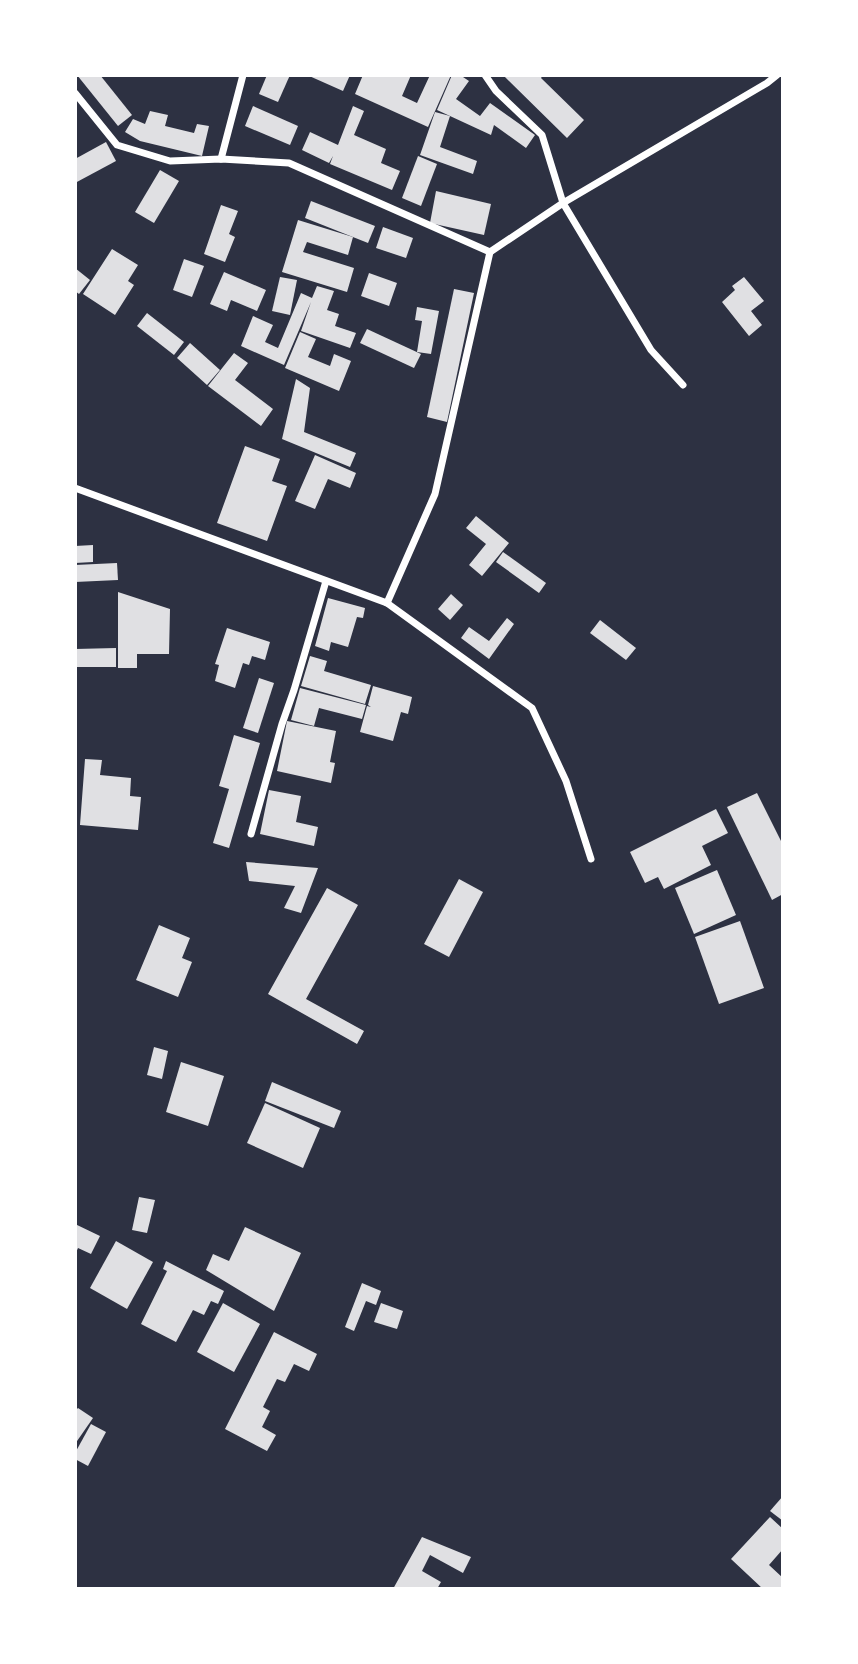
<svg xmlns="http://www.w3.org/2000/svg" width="858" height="1664" font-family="'Alegreya Sans',sans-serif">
<rect width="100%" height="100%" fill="#2d3142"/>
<g fill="#e0e0e3">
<path d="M 77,75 L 100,75 L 132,115 L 118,126 Z"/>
<path d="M 267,75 L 290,75 L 278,102 L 259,94 Z"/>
<path d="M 307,75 L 350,75 L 343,91 Z"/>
<path d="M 363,75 L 411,75 L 402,96 L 417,103 L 430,75 L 451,75 L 428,127 L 355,94 Z"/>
<path d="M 452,75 L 460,75 L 469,81 L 456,99 L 480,116 L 490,103 L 535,135 L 526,148 L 494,125 L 491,135 L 437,110 Z"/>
<path d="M 503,75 L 543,75 L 541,78 L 584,120 L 567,138 Z"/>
<path d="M 253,106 L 298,126 L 290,145 L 245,126 Z"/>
<path d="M 353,106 L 364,111 L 354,135 L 386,149 L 381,163 L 400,171 L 392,190 L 330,164 L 333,156 L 329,163 L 302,150 L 310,132 L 338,145 Z"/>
<path d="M 150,111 L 168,115 L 165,126 L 194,133 L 197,124 L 209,126 L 202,156 L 140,141 L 125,132 L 133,119 L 145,124 Z"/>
<path d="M 435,112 L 450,116 L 440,147 L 477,161 L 473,174 L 420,155 Z"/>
<path d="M 106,142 L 116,161 L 75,183 L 75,159 Z"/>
<path d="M 418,156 L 437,164 L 421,206 L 402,198 Z"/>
<path d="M 160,170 L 179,181 L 154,223 L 135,212 Z"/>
<path d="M 436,191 L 491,204 L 484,235 L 430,223 Z"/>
<path d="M 311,201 L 375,226 L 368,243 L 305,218 Z"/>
<path d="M 221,205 L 238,211 L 229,234 L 235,237 L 225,262 L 204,254 Z"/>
<path d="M 298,220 L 353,237 L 348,255 L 307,242 L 303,252 L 354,268 L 347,292 L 282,272 Z"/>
<path d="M 383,227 L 413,238 L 406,258 L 376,248 Z"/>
<path d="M 112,249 L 138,265 L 128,281 L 134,285 L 115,315 L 83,294 Z"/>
<path d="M 184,259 L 204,266 L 192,297 L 173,290 Z"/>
<path d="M 75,268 L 90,280 L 79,294 L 75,291 Z"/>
<path d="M 224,272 L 266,290 L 257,311 L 231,300 L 227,311 L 210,304 Z"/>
<path d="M 369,273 L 397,283 L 389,306 L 361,296 Z"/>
<path d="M 280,277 L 297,280 L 290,315 L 272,311 Z"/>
<path d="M 744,277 L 764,301 L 751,311 L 762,325 L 749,336 L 722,302 L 735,290 L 732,286 Z"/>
<path d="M 317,286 L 334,291 L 327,310 L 339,314 L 335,326 L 356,333 L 350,348 L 301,331 L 311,302 L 284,365 L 241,346 L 253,316 L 273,325 L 265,342 L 278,348 L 301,293 L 312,298 Z"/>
<path d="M 454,289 L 474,293 L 447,422 L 427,417 Z"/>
<path d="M 417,307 L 439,311 L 431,354 L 417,352 L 422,321 L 415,320 Z"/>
<path d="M 147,313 L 184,342 L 174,355 L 137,326 Z"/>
<path d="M 367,329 L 421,354 L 414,368 L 360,343 Z"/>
<path d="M 300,332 L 316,339 L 308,357 L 330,366 L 334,354 L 351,361 L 339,391 L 285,368 Z"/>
<path d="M 190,343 L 220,370 L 207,385 L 177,358 Z"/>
<path d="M 234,353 L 248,363 L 235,380 L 273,409 L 261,426 L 208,386 Z"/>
<path d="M 296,379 L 310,388 L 304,432 L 356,453 L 350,467 L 282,439 Z"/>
<path d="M 245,446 L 280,459 L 272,481 L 287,486 L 267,541 L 217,523 Z"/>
<path d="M 315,455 L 356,473 L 350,488 L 328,479 L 315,509 L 295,501 Z"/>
<path d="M 476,516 L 509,543 L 482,576 L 469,565 L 486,544 L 466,528 Z"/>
<path d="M 93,545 L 93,562 L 75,563 L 75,546 Z"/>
<path d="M 503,552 L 546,583 L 539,593 L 496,562 Z"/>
<path d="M 117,563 L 118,580 L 75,582 L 75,565 Z"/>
<path d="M 118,592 L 170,609 L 169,654 L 137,654 L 137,668 L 118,668 Z"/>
<path d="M 451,594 L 463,605 L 450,620 L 438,609 Z"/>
<path d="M 328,598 L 365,608 L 363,618 L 357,617 L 348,647 L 331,642 L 329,651 L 315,646 Z"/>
<path d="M 507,618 L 514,624 L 489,659 L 461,638 L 469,627 L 489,641 Z"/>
<path d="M 600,620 L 636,648 L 626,660 L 590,633 Z"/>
<path d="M 227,628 L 270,642 L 265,660 L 252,656 L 249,665 L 243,663 L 235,688 L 215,681 L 219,665 L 215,664 Z"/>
<path d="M 116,648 L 116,667 L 75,667 L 75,649 Z"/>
<path d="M 310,656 L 327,661 L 324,671 L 371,685 L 365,704 L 301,686 Z"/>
<path d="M 259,678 L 274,683 L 258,733 L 243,728 Z"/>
<path d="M 373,686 L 412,697 L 408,714 L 401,712 L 393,741 L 360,732 L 367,706 L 371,707 L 368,705 Z"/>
<path d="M 300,688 L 366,705 L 362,719 L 319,708 L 314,726 L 291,720 Z"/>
<path d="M 287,721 L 336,731 L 330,762 L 335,763 L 331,783 L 277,771 Z"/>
<path d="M 234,735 L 260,743 L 229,848 L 213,843 L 229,789 L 219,786 Z"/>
<path d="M 85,759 L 102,760 L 100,775 L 131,778 L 130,796 L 141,797 L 138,830 L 80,825 Z"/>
<path d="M 269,790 L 301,796 L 296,822 L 318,827 L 314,846 L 260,834 Z"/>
<path d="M 757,793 L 783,845 L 783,894 L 772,900 L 727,807 Z"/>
<path d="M 716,809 L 728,833 L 702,846 L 711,865 L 664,889 L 658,877 L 645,883 L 630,852 Z"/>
<path d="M 246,862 L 318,868 L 301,913 L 284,908 L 295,886 L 249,881 Z"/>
<path d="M 717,870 L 736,915 L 694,934 L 675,888 Z"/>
<path d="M 459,879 L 483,892 L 449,957 L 424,944 Z"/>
<path d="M 327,888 L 358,905 L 306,999 L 364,1031 L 357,1044 L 268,994 Z"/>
<path d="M 740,921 L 764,988 L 719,1004 L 695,937 Z"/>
<path d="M 159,925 L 190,938 L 182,958 L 192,962 L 178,997 L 136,980 Z"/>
<path d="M 154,1047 L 168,1051 L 162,1079 L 147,1075 Z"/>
<path d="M 181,1062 L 224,1076 L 208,1126 L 166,1112 Z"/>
<path d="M 272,1082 L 341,1111 L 334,1128 L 265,1101 Z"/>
<path d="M 265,1103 L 320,1128 L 303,1168 L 247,1143 Z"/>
<path d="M 139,1197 L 155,1200 L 147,1233 L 132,1230 Z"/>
<path d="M 75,1224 L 100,1236 L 91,1254 L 78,1248 L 75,1255 Z"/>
<path d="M 245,1227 L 301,1253 L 274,1311 L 206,1270 L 213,1254 L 229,1261 Z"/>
<path d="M 116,1241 L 153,1262 L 127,1309 L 90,1288 Z"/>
<path d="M 166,1261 L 224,1291 L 218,1304 L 211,1301 L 204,1315 L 193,1310 L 176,1342 L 141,1324 L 167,1271 L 163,1269 Z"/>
<path d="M 362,1283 L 381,1291 L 376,1305 L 366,1301 L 354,1331 L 345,1327 Z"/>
<path d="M 223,1303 L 260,1324 L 234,1372 L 197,1352 Z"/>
<path d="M 381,1303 L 403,1311 L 397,1329 L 374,1322 Z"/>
<path d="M 274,1332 L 317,1354 L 309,1371 L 294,1364 L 285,1382 L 277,1379 L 263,1407 L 270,1411 L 262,1427 L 276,1435 L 267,1451 L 225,1429 Z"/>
<path d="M 78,1408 L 93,1418 L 75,1444 L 75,1411 Z"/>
<path d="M 91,1424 L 106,1432 L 88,1466 L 75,1459 L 75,1453 Z"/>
<path d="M 783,1496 L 783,1521 L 770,1511 Z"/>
<path d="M 770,1517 L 783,1529 L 783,1549 L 769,1565 L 783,1578 L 783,1589 L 763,1589 L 731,1559 Z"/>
<path d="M 422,1537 L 471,1557 L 463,1573 L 430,1555 L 422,1571 L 441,1582 L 437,1589 L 393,1589 Z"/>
</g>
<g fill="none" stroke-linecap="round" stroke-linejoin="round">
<g stroke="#fff" stroke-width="7">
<path d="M 485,75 L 496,91 L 542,135 L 563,203 L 651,350 L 683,385"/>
<path d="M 75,93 L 117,145 L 170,161 L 221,159 L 289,163 L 490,252 L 563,203 L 767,83 L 777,75"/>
<path d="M 221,159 L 243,75"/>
<path d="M 75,488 L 387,603 L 532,708 L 566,781 L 591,859"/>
<path d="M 387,603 L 435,494 L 490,252"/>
<path d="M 251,834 L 282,724 L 294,690 L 326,581"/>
</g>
</g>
<rect width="858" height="1664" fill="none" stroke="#ffffff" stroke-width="154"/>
</svg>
